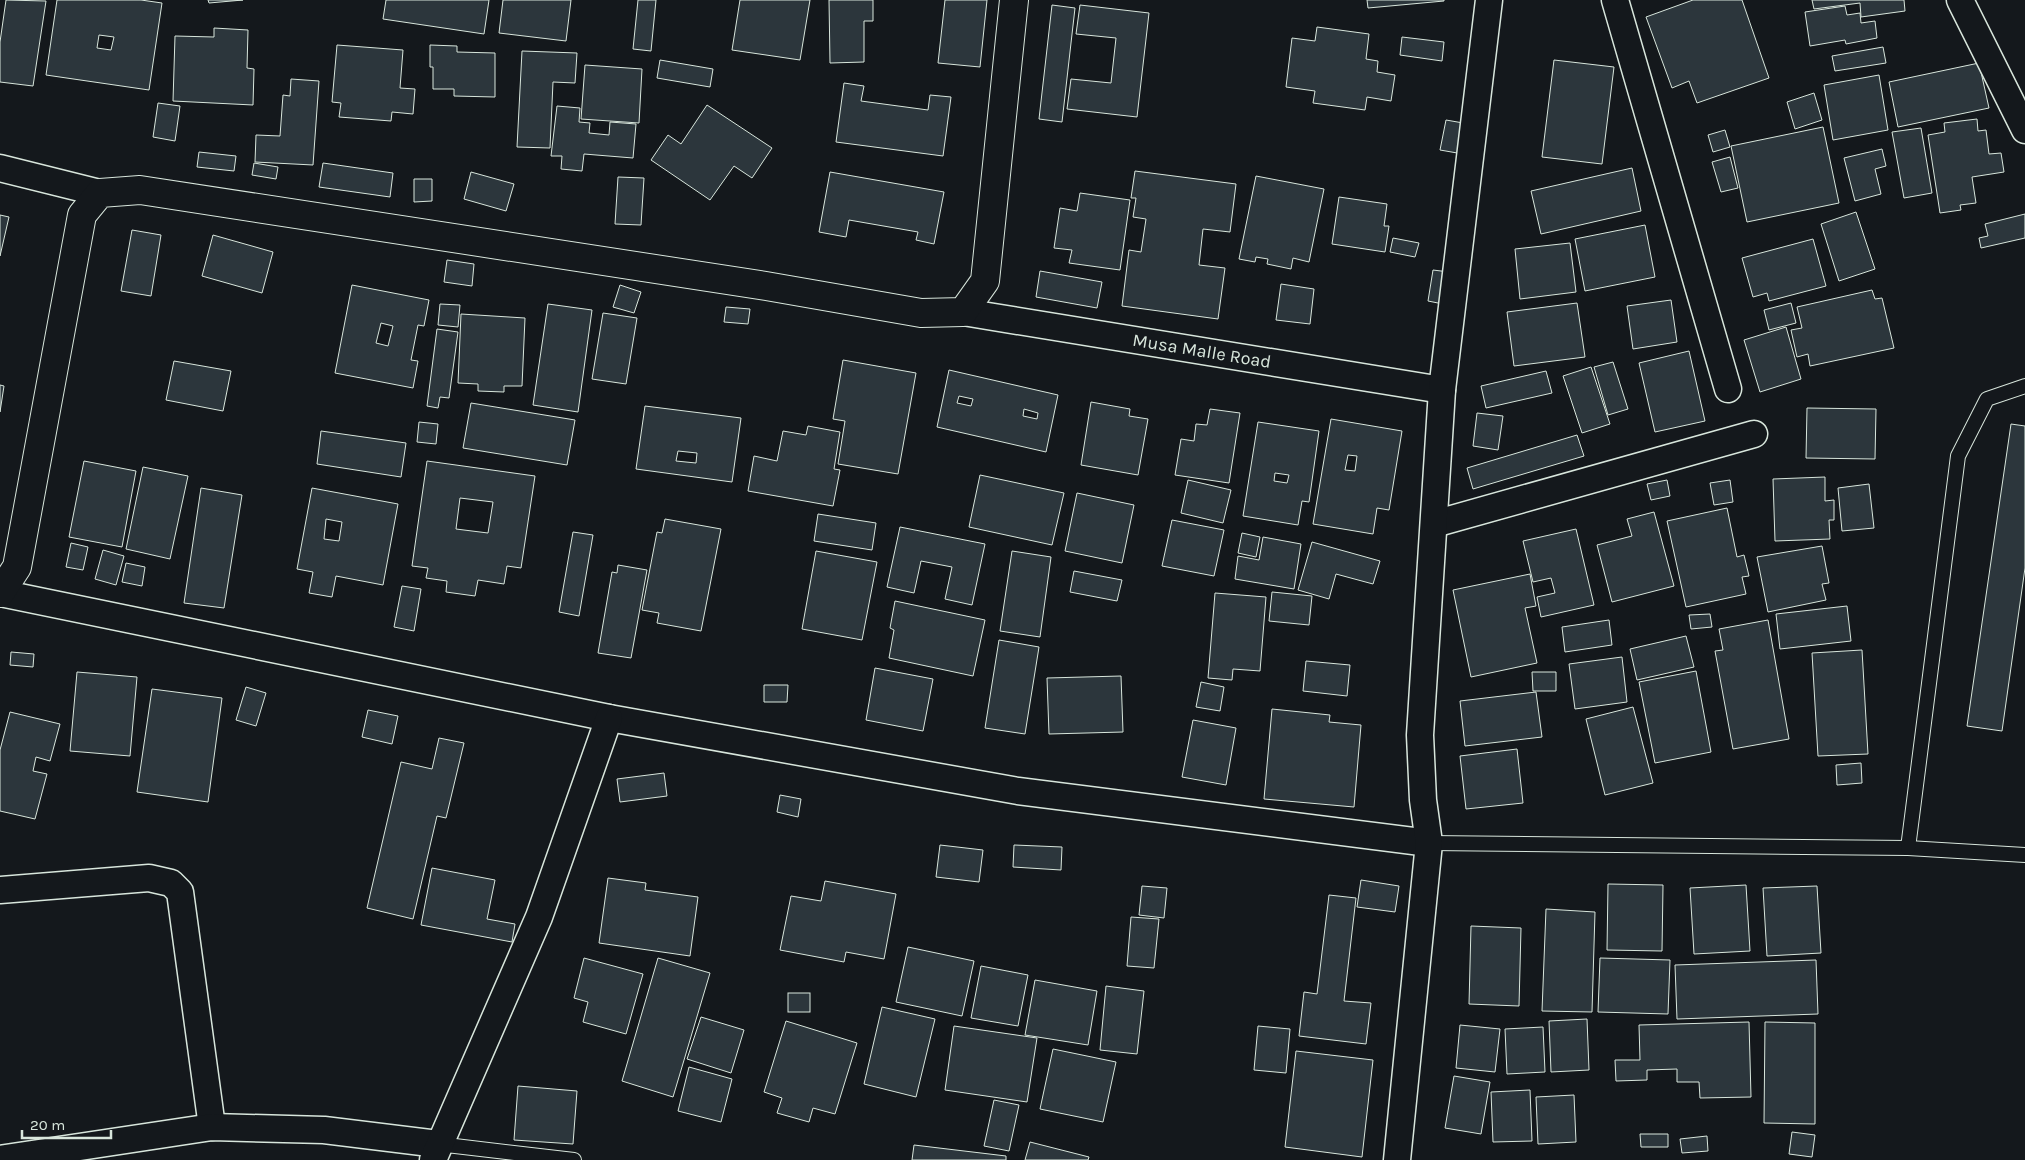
<svg xmlns="http://www.w3.org/2000/svg" width="2025" height="1160" font-family="Karla,sans-serif">
<rect width="100%" height="100%" fill="#14181c"/>
<g fill="#2c363c" stroke="#d8e6dc" fill-rule="evenodd">
<path d="M 6,0 L 46,1 L 33,86 L 0,82 L 0,42 Z"/>
<path d="M 57,0 L 141,0 L 162,3 L 149,90 L 46,75 ZM 99,35 L 114,37 L 111,50 L 97,48 Z"/>
<path d="M 208,0 L 243,0 L 209,3 Z"/>
<path d="M 386,0 L 489,0 L 484,34 L 383,19 Z"/>
<path d="M 503,0 L 571,0 L 566,41 L 499,33 Z"/>
<path d="M 638,0 L 656,0 L 651,51 L 633,49 Z"/>
<path d="M 740,0 L 810,0 L 800,60 L 732,50 Z"/>
<path d="M 829,0 L 873,0 L 873,21 L 864,21 L 864,62 L 830,63 Z"/>
<path d="M 945,0 L 987,0 L 980,67 L 938,63 Z"/>
<path d="M 1367,0 L 1444,0 L 1444,1 L 1368,8 Z"/>
<path d="M 1693,0 L 1742,0 L 1769,78 L 1697,103 L 1689,81 L 1672,88 L 1646,17 Z"/>
<path d="M 1812,0 L 1904,0 L 1905,11 L 1861,17 L 1860,3 L 1814,9 Z"/>
<path d="M 1052,5 L 1075,8 L 1062,122 L 1039,119 Z"/>
<path d="M 1080,5 L 1149,13 L 1137,117 L 1067,109 L 1071,79 L 1111,83 L 1116,38 L 1076,34 Z"/>
<path d="M 1845,6 L 1847,15 L 1860,13 L 1861,23 L 1875,21 L 1877,38 L 1846,44 L 1845,40 L 1810,46 L 1805,12 Z"/>
<path d="M 1317,27 L 1369,34 L 1366,59 L 1378,61 L 1377,72 L 1395,75 L 1391,101 L 1367,97 L 1365,110 L 1313,103 L 1315,91 L 1286,87 L 1292,38 L 1315,41 Z"/>
<path d="M 214,28 L 248,30 L 247,68 L 254,69 L 253,105 L 173,101 L 175,36 L 214,37 Z"/>
<path d="M 1402,37 L 1444,42 L 1442,61 L 1400,55 Z"/>
<path d="M 337,45 L 403,50 L 400,88 L 415,89 L 413,114 L 392,112 L 391,121 L 339,117 L 341,103 L 332,102 Z"/>
<path d="M 430,45 L 457,46 L 457,52 L 495,53 L 495,97 L 454,96 L 454,89 L 433,89 L 433,67 L 430,67 Z"/>
<path d="M 1883,47 L 1886,63 L 1835,71 L 1832,56 Z"/>
<path d="M 522,51 L 577,53 L 575,83 L 553,82 L 550,148 L 517,147 Z"/>
<path d="M 660,60 L 713,69 L 710,87 L 657,78 Z"/>
<path d="M 1554,60 L 1614,67 L 1602,164 L 1542,157 Z"/>
<path d="M 1979,63 L 1989,108 L 1898,127 L 1889,82 Z"/>
<path d="M 585,65 L 642,69 L 639,123 L 581,119 Z"/>
<path d="M 1879,75 L 1888,130 L 1833,140 L 1824,85 Z"/>
<path d="M 291,79 L 319,81 L 313,165 L 255,162 L 256,135 L 280,136 L 283,95 L 290,96 Z"/>
<path d="M 844,83 L 864,86 L 861,101 L 928,110 L 930,95 L 951,97 L 943,156 L 836,142 Z"/>
<path d="M 1814,93 L 1822,120 L 1795,129 L 1787,102 Z"/>
<path d="M 158,103 L 180,106 L 175,141 L 153,137 Z"/>
<path d="M 707,105 L 772,148 L 752,178 L 734,166 L 710,200 L 651,160 L 668,135 L 681,144 Z"/>
<path d="M 557,106 L 580,108 L 579,122 L 590,123 L 589,133 L 609,135 L 610,122 L 636,124 L 633,158 L 584,154 L 582,171 L 561,169 L 562,156 L 551,156 Z"/>
<path d="M 1977,119 L 1978,131 L 1986,130 L 1989,154 L 2001,153 L 2004,172 L 1972,177 L 1976,203 L 1960,205 L 1961,210 L 1940,213 L 1928,135 L 1945,132 L 1944,123 Z"/>
<path d="M 1446,120 L 1469,124 L 1463,154 L 1440,150 Z"/>
<path d="M 1823,127 L 1839,203 L 1747,222 L 1731,146 Z"/>
<path d="M 1921,128 L 1932,193 L 1904,198 L 1892,132 Z"/>
<path d="M 1725,130 L 1730,147 L 1713,152 L 1708,135 Z"/>
<path d="M 1882,149 L 1886,166 L 1875,169 L 1881,194 L 1855,201 L 1844,158 Z"/>
<path d="M 199,152 L 236,156 L 234,171 L 197,167 Z"/>
<path d="M 1730,157 L 1738,188 L 1721,192 L 1712,162 Z"/>
<path d="M 254,163 L 278,167 L 276,179 L 252,175 Z"/>
<path d="M 323,163 L 393,173 L 390,197 L 319,187 Z"/>
<path d="M 1632,168 L 1641,211 L 1541,234 L 1531,191 Z"/>
<path d="M 1135,171 L 1236,184 L 1230,232 L 1203,229 L 1199,265 L 1225,268 L 1218,319 L 1122,306 L 1129,250 L 1141,252 L 1146,219 L 1133,217 L 1136,198 L 1131,198 Z"/>
<path d="M 471,172 L 514,184 L 506,211 L 464,199 Z"/>
<path d="M 830,172 L 944,192 L 934,244 L 916,240 L 918,232 L 849,220 L 846,237 L 819,232 Z"/>
<path d="M 1256,176 L 1324,189 L 1309,262 L 1293,258 L 1291,269 L 1267,264 L 1268,259 L 1256,257 L 1255,262 L 1239,259 Z"/>
<path d="M 618,177 L 644,178 L 641,225 L 615,224 Z"/>
<path d="M 414,179 L 432,179 L 432,201 L 414,202 Z"/>
<path d="M 1080,193 L 1130,200 L 1120,270 L 1069,263 L 1072,250 L 1054,248 L 1060,208 L 1077,211 Z"/>
<path d="M 1339,197 L 1387,204 L 1384,226 L 1389,226 L 1385,252 L 1332,244 Z"/>
<path d="M 1856,212 L 1875,269 L 1839,281 L 1821,224 Z"/>
<path d="M 2025,214 L 2025,238 L 1981,248 L 1979,238 L 1988,236 L 1985,224 Z"/>
<path d="M 0,215 L 9,217 L 0,256 Z"/>
<path d="M 1645,225 L 1655,277 L 1585,291 L 1575,239 Z"/>
<path d="M 132,230 L 161,235 L 151,296 L 121,291 Z"/>
<path d="M 213,235 L 273,252 L 262,293 L 202,276 Z"/>
<path d="M 1393,238 L 1419,243 L 1415,257 L 1390,252 Z"/>
<path d="M 1813,239 L 1826,286 L 1769,301 L 1767,293 L 1753,297 L 1742,258 Z"/>
<path d="M 1570,243 L 1576,292 L 1520,299 L 1515,249 Z"/>
<path d="M 447,260 L 474,264 L 472,286 L 444,282 Z"/>
<path d="M 1433,270 L 1449,272 L 1443,304 L 1428,301 Z"/>
<path d="M 1040,271 L 1102,282 L 1097,308 L 1036,297 Z"/>
<path d="M 1281,284 L 1314,289 L 1310,324 L 1276,320 Z"/>
<path d="M 352,285 L 429,300 L 424,326 L 418,325 L 411,360 L 418,361 L 413,388 L 335,373 ZM 381,323 L 393,326 L 388,346 L 376,343 Z"/>
<path d="M 620,285 L 641,292 L 634,313 L 613,307 Z"/>
<path d="M 1872,290 L 1875,299 L 1882,298 L 1894,348 L 1810,366 L 1808,354 L 1797,357 L 1791,330 L 1802,328 L 1797,307 Z"/>
<path d="M 1671,300 L 1677,342 L 1633,349 L 1627,306 Z"/>
<path d="M 1577,303 L 1585,357 L 1514,366 L 1507,312 Z"/>
<path d="M 1791,303 L 1796,323 L 1769,330 L 1764,310 Z"/>
<path d="M 440,304 L 460,305 L 458,327 L 438,325 Z"/>
<path d="M 548,304 L 592,310 L 578,412 L 533,405 Z"/>
<path d="M 726,307 L 750,309 L 748,324 L 724,322 Z"/>
<path d="M 603,313 L 637,318 L 626,384 L 592,379 Z"/>
<path d="M 461,314 L 525,318 L 522,386 L 504,386 L 504,392 L 478,391 L 478,384 L 458,383 Z"/>
<path d="M 1786,327 L 1801,379 L 1760,392 L 1744,340 Z"/>
<path d="M 437,329 L 458,332 L 449,398 L 440,397 L 438,408 L 427,406 Z"/>
<path d="M 1689,351 L 1705,421 L 1655,432 L 1639,363 Z"/>
<path d="M 843,360 L 916,373 L 898,474 L 838,464 L 845,421 L 833,419 Z"/>
<path d="M 174,361 L 231,371 L 223,411 L 166,400 Z"/>
<path d="M 1613,362 L 1628,409 L 1608,415 L 1594,367 Z"/>
<path d="M 1591,367 L 1610,424 L 1582,433 L 1563,376 Z"/>
<path d="M 949,370 L 1058,395 L 1046,452 L 937,427 ZM 959,396 L 973,399 L 971,406 L 957,403 ZM 1024,409 L 1038,413 L 1037,419 L 1023,416 Z"/>
<path d="M 1546,371 L 1552,393 L 1486,408 L 1481,386 Z"/>
<path d="M 0,385 L 4,386 L 0,412 Z"/>
<path d="M 1091,402 L 1130,409 L 1129,416 L 1148,419 L 1138,475 L 1081,465 Z"/>
<path d="M 471,403 L 575,420 L 567,465 L 463,448 Z"/>
<path d="M 645,406 L 741,418 L 732,482 L 636,469 ZM 678,451 L 697,453 L 696,463 L 676,461 Z"/>
<path d="M 1807,408 L 1876,409 L 1875,459 L 1806,458 Z"/>
<path d="M 1210,409 L 1240,413 L 1229,483 L 1175,475 L 1181,439 L 1194,441 L 1196,424 L 1207,425 Z"/>
<path d="M 1477,413 L 1503,416 L 1498,450 L 1473,446 Z"/>
<path d="M 1331,419 L 1402,431 L 1389,510 L 1377,508 L 1373,534 L 1313,524 ZM 1348,455 L 1357,456 L 1355,471 L 1345,470 Z"/>
<path d="M 419,422 L 438,424 L 436,444 L 417,442 Z"/>
<path d="M 1258,422 L 1319,431 L 1309,502 L 1302,501 L 1298,525 L 1243,516 ZM 1275,473 L 1289,475 L 1287,483 L 1274,481 Z"/>
<path d="M 2011,424 L 2025,426 L 2025,568 L 2002,731 L 1967,726 Z"/>
<path d="M 808,426 L 840,432 L 834,469 L 840,470 L 833,506 L 748,491 L 754,456 L 777,461 L 783,431 L 806,435 Z"/>
<path d="M 321,431 L 406,443 L 401,477 L 317,464 Z"/>
<path d="M 1577,435 L 1584,456 L 1473,489 L 1467,468 Z"/>
<path d="M 84,461 L 136,471 L 122,547 L 69,537 Z"/>
<path d="M 427,461 L 535,476 L 521,568 L 507,566 L 504,584 L 478,580 L 475,596 L 446,592 L 447,581 L 426,578 L 428,568 L 412,566 ZM 460,498 L 493,502 L 488,533 L 456,529 Z"/>
<path d="M 143,467 L 188,476 L 170,559 L 126,549 Z"/>
<path d="M 980,475 L 1064,493 L 1052,545 L 969,527 Z"/>
<path d="M 1825,477 L 1825,501 L 1834,500 L 1834,520 L 1829,520 L 1830,539 L 1775,541 L 1773,479 Z"/>
<path d="M 1188,480 L 1231,490 L 1223,523 L 1181,513 Z"/>
<path d="M 1667,480 L 1670,496 L 1651,500 L 1647,484 Z"/>
<path d="M 1730,480 L 1733,502 L 1714,505 L 1710,483 Z"/>
<path d="M 1869,484 L 1874,528 L 1842,531 L 1838,488 Z"/>
<path d="M 201,488 L 242,495 L 224,608 L 184,603 Z"/>
<path d="M 312,488 L 398,504 L 383,585 L 336,576 L 332,597 L 309,593 L 313,572 L 297,569 ZM 326,519 L 342,522 L 339,541 L 324,539 Z"/>
<path d="M 1077,493 L 1134,505 L 1122,563 L 1065,551 Z"/>
<path d="M 1727,508 L 1737,557 L 1744,555 L 1749,576 L 1742,577 L 1746,594 L 1686,607 L 1667,521 Z"/>
<path d="M 1654,512 L 1674,586 L 1612,602 L 1597,545 L 1632,536 L 1627,519 Z"/>
<path d="M 818,514 L 876,523 L 872,550 L 814,541 Z"/>
<path d="M 665,519 L 721,529 L 701,631 L 657,623 L 659,613 L 642,610 L 657,532 L 662,533 Z"/>
<path d="M 1172,520 L 1224,530 L 1214,576 L 1162,566 Z"/>
<path d="M 900,527 L 985,544 L 972,605 L 945,599 L 952,567 L 921,561 L 914,593 L 887,587 Z"/>
<path d="M 1576,529 L 1594,605 L 1541,617 L 1537,597 L 1555,593 L 1551,578 L 1533,582 L 1523,541 Z"/>
<path d="M 573,532 L 593,535 L 579,616 L 559,612 Z"/>
<path d="M 1242,533 L 1260,537 L 1256,557 L 1238,553 Z"/>
<path d="M 1263,537 L 1301,544 L 1294,589 L 1235,579 L 1238,556 L 1259,560 Z"/>
<path d="M 1312,542 L 1380,561 L 1373,584 L 1336,574 L 1329,599 L 1298,590 Z"/>
<path d="M 71,543 L 88,547 L 83,570 L 66,567 Z"/>
<path d="M 1822,546 L 1829,583 L 1822,584 L 1826,600 L 1768,612 L 1757,557 Z"/>
<path d="M 103,550 L 124,556 L 116,585 L 95,579 Z"/>
<path d="M 816,551 L 877,562 L 862,640 L 802,629 Z"/>
<path d="M 1012,551 L 1051,557 L 1040,637 L 1000,631 Z"/>
<path d="M 126,563 L 145,567 L 142,586 L 122,582 Z"/>
<path d="M 618,565 L 647,570 L 631,658 L 598,653 L 612,572 L 617,573 Z"/>
<path d="M 1074,571 L 1122,580 L 1117,601 L 1070,592 Z"/>
<path d="M 1530,574 L 1536,606 L 1525,608 L 1537,663 L 1471,677 L 1453,590 Z"/>
<path d="M 402,586 L 421,589 L 414,631 L 394,627 Z"/>
<path d="M 1272,592 L 1312,596 L 1309,625 L 1269,621 Z"/>
<path d="M 1215,593 L 1266,597 L 1260,671 L 1233,669 L 1232,680 L 1208,678 Z"/>
<path d="M 895,601 L 985,620 L 973,676 L 889,658 L 894,630 L 890,628 Z"/>
<path d="M 1847,606 L 1851,641 L 1780,649 L 1776,614 Z"/>
<path d="M 1710,614 L 1712,627 L 1691,629 L 1689,615 Z"/>
<path d="M 1609,620 L 1612,645 L 1565,652 L 1562,627 Z"/>
<path d="M 1768,620 L 1789,739 L 1733,749 L 1715,651 L 1723,650 L 1719,629 Z"/>
<path d="M 1686,636 L 1694,667 L 1637,680 L 1630,649 Z"/>
<path d="M 999,640 L 1039,647 L 1025,734 L 985,728 Z"/>
<path d="M 1862,650 L 1868,754 L 1818,756 L 1812,653 Z"/>
<path d="M 11,652 L 34,654 L 33,667 L 10,665 Z"/>
<path d="M 1622,657 L 1627,702 L 1575,709 L 1569,664 Z"/>
<path d="M 1306,661 L 1350,665 L 1347,696 L 1303,691 Z"/>
<path d="M 875,668 L 933,679 L 923,731 L 866,720 Z"/>
<path d="M 1696,671 L 1711,752 L 1655,763 L 1639,682 Z"/>
<path d="M 77,672 L 137,677 L 130,756 L 70,751 Z"/>
<path d="M 1532,672 L 1556,672 L 1556,691 L 1533,691 Z"/>
<path d="M 1121,676 L 1123,732 L 1049,734 L 1047,678 Z"/>
<path d="M 1201,682 L 1224,687 L 1220,711 L 1196,707 Z"/>
<path d="M 764,685 L 788,685 L 787,702 L 764,702 Z"/>
<path d="M 246,687 L 266,693 L 256,726 L 236,720 Z"/>
<path d="M 152,689 L 222,698 L 208,802 L 137,792 Z"/>
<path d="M 1536,692 L 1542,737 L 1465,746 L 1460,701 Z"/>
<path d="M 1633,707 L 1653,783 L 1605,795 L 1586,719 Z"/>
<path d="M 1272,709 L 1330,715 L 1329,722 L 1361,725 L 1354,807 L 1264,799 Z"/>
<path d="M 368,710 L 398,716 L 392,744 L 362,737 Z"/>
<path d="M 10,712 L 60,724 L 50,761 L 36,757 L 33,771 L 47,774 L 35,819 L 0,811 L 0,750 Z"/>
<path d="M 1193,720 L 1236,728 L 1226,785 L 1182,777 Z"/>
<path d="M 439,738 L 464,743 L 446,818 L 437,816 L 413,919 L 367,908 L 401,762 L 432,769 Z"/>
<path d="M 1517,749 L 1523,803 L 1466,809 L 1460,756 Z"/>
<path d="M 1861,763 L 1862,783 L 1837,785 L 1836,765 Z"/>
<path d="M 664,773 L 667,796 L 620,802 L 617,779 Z"/>
<path d="M 780,795 L 801,799 L 798,817 L 777,812 Z"/>
<path d="M 940,845 L 983,850 L 979,882 L 936,877 Z"/>
<path d="M 1014,845 L 1062,847 L 1061,870 L 1013,867 Z"/>
<path d="M 432,868 L 495,880 L 487,919 L 515,924 L 512,942 L 421,925 Z"/>
<path d="M 608,878 L 646,883 L 645,890 L 698,897 L 690,956 L 599,943 Z"/>
<path d="M 1361,880 L 1399,886 L 1395,912 L 1357,907 Z"/>
<path d="M 825,881 L 896,894 L 884,959 L 846,952 L 844,962 L 780,950 L 791,896 L 821,901 Z"/>
<path d="M 1608,884 L 1663,885 L 1662,951 L 1607,950 Z"/>
<path d="M 1746,885 L 1750,951 L 1694,954 L 1690,888 Z"/>
<path d="M 1142,886 L 1167,888 L 1164,918 L 1139,915 Z"/>
<path d="M 1817,886 L 1821,953 L 1767,956 L 1763,888 Z"/>
<path d="M 1329,895 L 1356,898 L 1344,1001 L 1371,1003 L 1366,1044 L 1299,1036 L 1304,992 L 1317,994 Z"/>
<path d="M 1546,909 L 1595,912 L 1592,1012 L 1542,1011 Z"/>
<path d="M 1131,917 L 1159,919 L 1154,968 L 1127,966 Z"/>
<path d="M 1471,926 L 1521,928 L 1519,1006 L 1469,1004 Z"/>
<path d="M 908,947 L 974,961 L 962,1016 L 896,1002 Z"/>
<path d="M 584,958 L 643,974 L 626,1034 L 583,1022 L 588,1002 L 574,998 Z"/>
<path d="M 658,958 L 710,973 L 673,1097 L 622,1081 Z"/>
<path d="M 1600,958 L 1670,960 L 1668,1014 L 1598,1012 Z"/>
<path d="M 1816,960 L 1818,1014 L 1677,1019 L 1675,965 Z"/>
<path d="M 981,966 L 1028,975 L 1018,1026 L 971,1018 Z"/>
<path d="M 1035,980 L 1097,991 L 1088,1045 L 1025,1035 Z"/>
<path d="M 1106,986 L 1144,991 L 1137,1054 L 1100,1050 Z"/>
<rect x="788" y="993" width="22" height="19"/>
<path d="M 882,1007 L 935,1019 L 916,1097 L 864,1084 Z"/>
<path d="M 701,1017 L 744,1030 L 731,1073 L 687,1059 Z"/>
<path d="M 1587,1019 L 1589,1070 L 1551,1072 L 1549,1021 Z"/>
<path d="M 786,1021 L 857,1043 L 835,1114 L 813,1108 L 809,1122 L 777,1113 L 782,1098 L 764,1092 Z"/>
<path d="M 1749,1022 L 1751,1097 L 1700,1098 L 1699,1082 L 1677,1082 L 1677,1069 L 1647,1070 L 1647,1080 L 1616,1081 L 1615,1060 L 1640,1060 L 1639,1025 Z"/>
<path d="M 1765,1022 L 1815,1023 L 1815,1124 L 1764,1123 Z"/>
<path d="M 1460,1025 L 1500,1029 L 1495,1072 L 1456,1068 Z"/>
<path d="M 954,1026 L 1037,1038 L 1027,1102 L 945,1090 Z"/>
<path d="M 1258,1026 L 1290,1029 L 1286,1073 L 1254,1070 Z"/>
<path d="M 1543,1027 L 1545,1072 L 1507,1074 L 1505,1029 Z"/>
<path d="M 1053,1049 L 1116,1062 L 1103,1122 L 1040,1109 Z"/>
<path d="M 1296,1051 L 1373,1060 L 1362,1157 L 1285,1147 Z"/>
<path d="M 689,1067 L 732,1079 L 721,1122 L 678,1111 Z"/>
<path d="M 1454,1076 L 1490,1082 L 1481,1134 L 1445,1128 Z"/>
<path d="M 518,1086 L 577,1091 L 573,1144 L 514,1140 Z"/>
<path d="M 1530,1090 L 1532,1141 L 1493,1142 L 1491,1092 Z"/>
<path d="M 1574,1095 L 1576,1142 L 1538,1144 L 1536,1097 Z"/>
<path d="M 994,1100 L 1019,1105 L 1009,1151 L 984,1146 Z"/>
<path d="M 1792,1132 L 1815,1135 L 1812,1157 L 1789,1154 Z"/>
<path d="M 1640,1134 L 1668,1134 L 1668,1147 L 1641,1147 Z"/>
<path d="M 1707,1136 L 1708,1151 L 1682,1153 L 1680,1139 Z"/>
<path d="M 1030,1142 L 1089,1157 L 1088,1160 L 1025,1160 Z"/>
<path d="M 914,1145 L 1006,1156 L 1006,1160 L 912,1160 Z"/>
</g>
<g fill="none" stroke-linecap="round" stroke-linejoin="round">
<defs>
<g id="service">
<path d="M 1429,843 L 1908,848 L 2025,855"/>
<path d="M 1908,848 L 1958,456 L 1987,399 L 2025,386"/>
<path d="M 438,1144 L 574,1160"/>
</g>
<g id="minor">
<path d="M 1615,0 L 1728,389"/>
<path d="M 1960,0 L 2025,130"/>
<path d="M 0,168 L 100,193"/>
<path id="s1" d="M 963,312 L 1442,390"/>
<path d="M 1434,524 L 1754,434"/>
<path d="M 0,593 L 609,718 L 1018,791 L 1429,843"/>
<path d="M 0,890 L 149,878 L 171,883 L 180,892 L 212,1127"/>
<path d="M 0,1159 L 212,1127 L 324,1130 L 438,1144"/>
<path d="M 433,1160 L 539,917 L 609,718"/>
<path d="M 1397,1160 L 1429,843 L 1423,800 L 1420,735 L 1442,390 L 1489,0"/>
</g>
<path id="tertiary" d="M 0,593 L 17,567 L 82,215 L 100,193 L 140,190 L 766,286 L 921,313 L 963,312 L 985,281 L 1014,0"/>
</defs>
<use href="#service" stroke="#d8e6dc" stroke-width="16"/>
<use href="#minor" stroke="#d8e6dc" stroke-width="29"/>
<use href="#tertiary" stroke="#d8e6dc" stroke-width="30"/>
<use href="#service" stroke="#14181c" stroke-width="14"/>
<use href="#minor" stroke="#14181c" stroke-width="26"/>
<use href="#tertiary" stroke="#14181c" stroke-width="28"/>
</g>
<g text-anchor="middle" dominant-baseline="central" stroke-width="4" stroke-linejoin="round" paint-order="stroke">
<g font-size="18" fill="#d8e6dc" stroke="#14181c">
<text stroke="none"><textPath href="#s1" startOffset="242">Musa Malle Road</textPath></text>
</g>
</g>
<path d="M22 1130v8h89v-8" fill="none" stroke="#d8e6dc" stroke-width="2.5"/>
<text x="30" y="1130" font-size="15" fill="#d8e6dc" stroke="#14181c" stroke-width="4" paint-order="stroke">20 m</text>
</svg>
